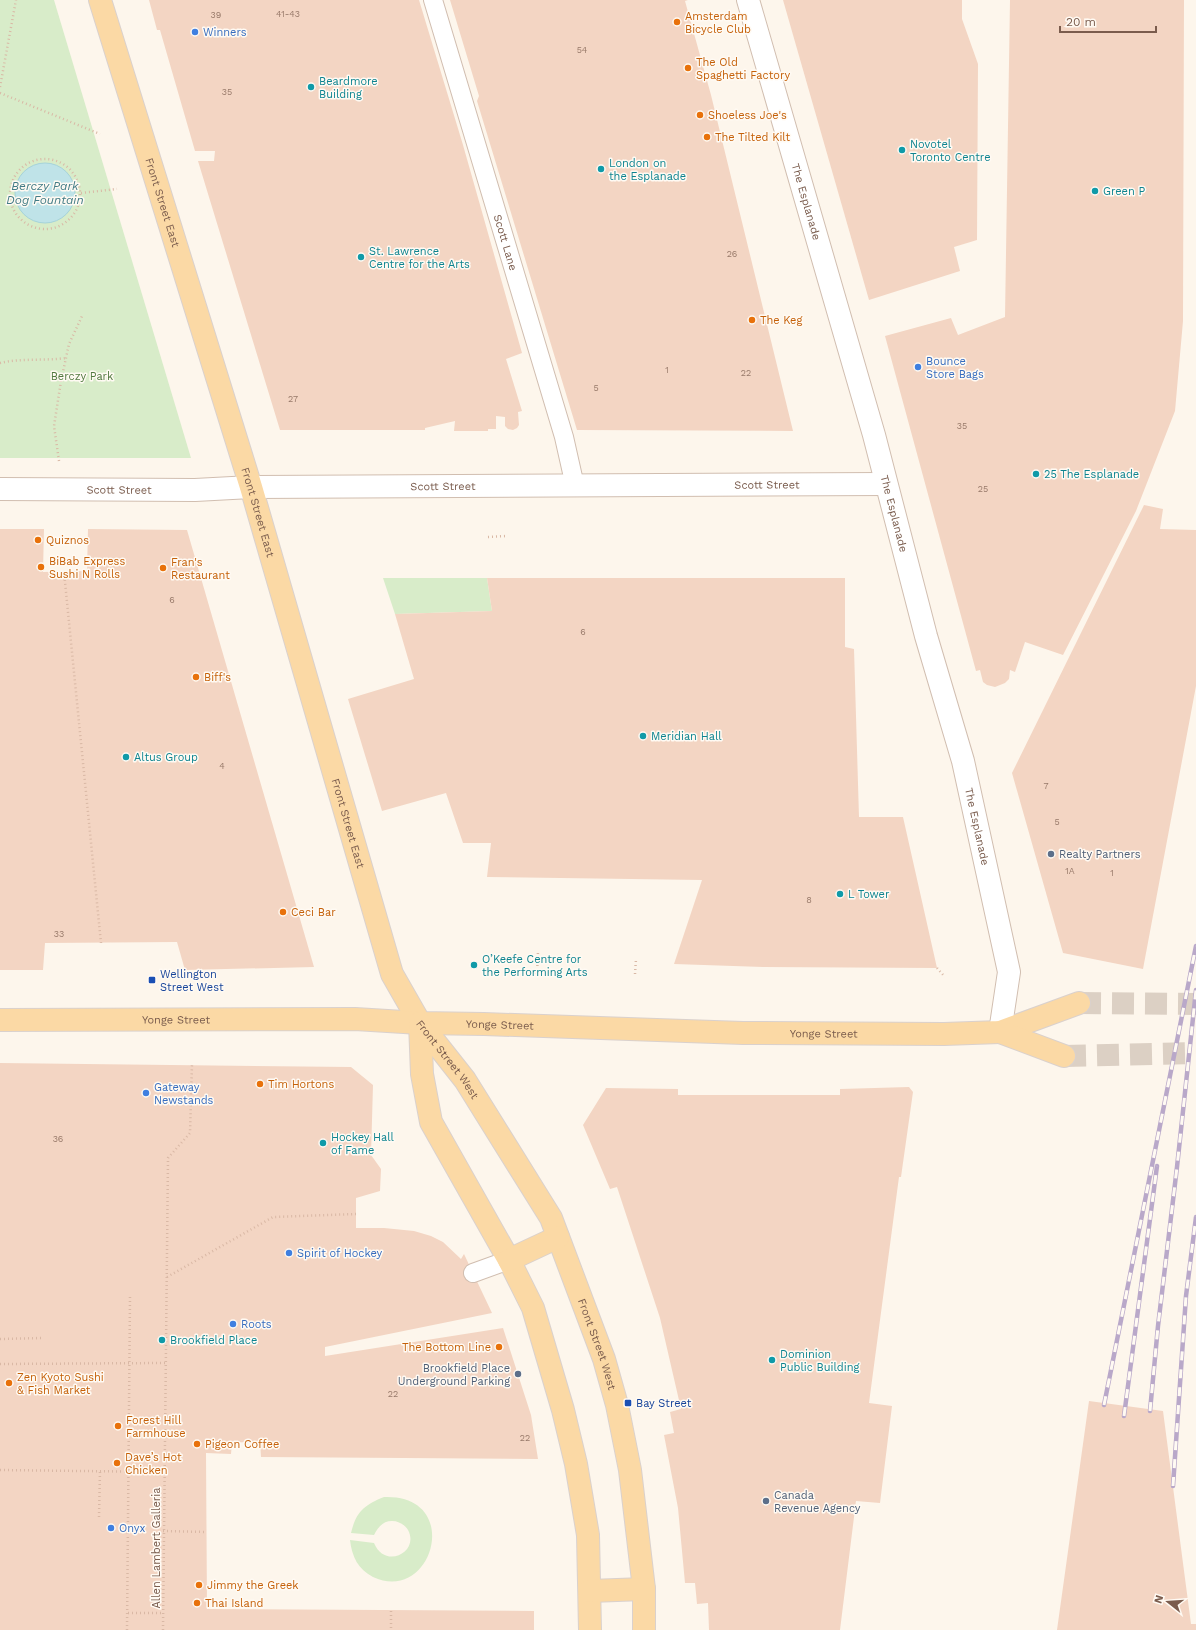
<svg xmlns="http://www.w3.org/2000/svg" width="1196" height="1630" font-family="'Work Sans',sans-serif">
<rect width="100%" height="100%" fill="#fdf6ec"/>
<g fill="#d8ecc9">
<path d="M 0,0 L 54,0 L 191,458 L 0,458 Z"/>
<path d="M 383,578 L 487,578 L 492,611 L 395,614 Z"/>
<path d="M 384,1497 C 464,1494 433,1605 373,1577 C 358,1569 352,1557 350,1540 L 374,1543 C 385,1570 420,1552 408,1530 C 405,1525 399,1521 392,1521 C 383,1521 378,1527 374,1535 L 351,1533 C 356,1512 364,1505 384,1497 Z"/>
</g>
<circle fill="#bfe3e8" stroke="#a5d3da" cx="45" cy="193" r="30"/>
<g fill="#f3d5c3">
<path d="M 149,0 L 419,0 L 463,145 L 522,353 L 506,359 L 522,411 L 518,412 L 519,425 L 517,428 L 513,430 L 508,429 L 505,426 L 505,417 L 496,416 L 496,429 L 488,429 L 488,431 L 454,431 L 455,421 L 425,428 L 425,430 L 280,430 L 198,161 L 214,161 L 215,151 L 195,151 L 160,30 L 157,30 Z"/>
<path d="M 450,0 L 688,0 L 685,1 L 711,95 L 793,431 L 577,430 L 477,101 L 479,96 Z"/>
<path d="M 783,0 L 962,0 L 962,19 L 978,64 L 977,240 L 954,247 L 960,271 L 869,300 Z"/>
<path d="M 1010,0 L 1184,0 L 1183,321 L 1175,411 L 1136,511 L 1063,655 L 1025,642 L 1015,672 L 1010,670 L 1009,679 L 1005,683 L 995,687 L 987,685 L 983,682 L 980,670 L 976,671 L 885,336 L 951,318 L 958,335 L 1005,317 Z"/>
<path d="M 1144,505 L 1163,509 L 1160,529 L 1196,530 L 1196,686 L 1143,969 L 1063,953 L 1012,773 Z"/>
<path d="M 0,529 L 44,529 L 43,572 L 87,571 L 88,529 L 187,530 L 314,967 L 185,970 L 177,942 L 45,943 L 43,970 L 0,970 Z"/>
<path d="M 487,578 L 845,578 L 845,647 L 854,649 L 859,817 L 903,817 L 937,968 L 763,967 L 674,964 L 702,880 L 487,877 L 491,843 L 463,843 L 446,793 L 382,811 L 348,699 L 414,679 L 395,614 L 492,611 Z"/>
<path d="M 0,1063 L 351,1067 L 373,1085 L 371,1155 L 381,1169 L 380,1191 L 356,1198 L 356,1228 L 384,1228 L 414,1231 L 431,1236 L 443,1242 L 461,1259 L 464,1254 L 492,1313 L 325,1347 L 325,1356 L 503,1328 L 531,1415 L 538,1459 L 261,1457 L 260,1441 L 232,1443 L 231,1454 L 206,1453 L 207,1609 L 534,1611 L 534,1630 L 0,1630 Z"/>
<path d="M 909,1087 L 913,1092 L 901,1177 L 899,1177 L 869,1403 L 892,1406 L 880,1503 L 856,1501 L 840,1630 L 709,1630 L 708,1603 L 697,1604 L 695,1583 L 685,1583 L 678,1508 L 664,1435 L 674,1433 L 670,1412 L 681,1409 L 660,1318 L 617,1187 L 610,1189 L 583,1125 L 606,1088 L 678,1089 L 678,1095 L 840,1095 L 840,1089 Z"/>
<path d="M 1089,1401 L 1163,1411 L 1191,1624 L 1196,1624 L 1196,1630 L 1057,1630 Z"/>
</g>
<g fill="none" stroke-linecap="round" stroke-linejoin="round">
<g stroke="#dcd0c4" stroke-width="22" stroke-dasharray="22 11" stroke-linecap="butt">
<path d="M 1079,1003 L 1196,1004"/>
<path d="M 1064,1056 L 1196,1053"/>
</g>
<defs>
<g id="service">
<path id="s1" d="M 433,0 L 564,437 L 575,486"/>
<path d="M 473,1273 L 509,1260"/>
</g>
<g id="minor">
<path id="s2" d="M 0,489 L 195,490 L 251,487 L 886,484"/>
</g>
<g id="tertiary">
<path id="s3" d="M 748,0 L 874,435 L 926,636 L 963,761 L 1009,972 L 1000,1032"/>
</g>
<g id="primary">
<path id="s4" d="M 100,0 L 251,487 L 392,974 L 420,1023 L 465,1080 L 551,1218 L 604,1359 L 617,1405 L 630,1470 L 644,1589 L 644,1630"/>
<path id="s5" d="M 0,1020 L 355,1019 L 420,1023 L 484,1024 L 743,1033 L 944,1034 L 1000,1032 L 1079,1003"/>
<path d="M 420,1023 L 422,1074 L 431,1122 L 509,1260 L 533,1308 L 563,1410 L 576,1464 L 588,1535 L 590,1630"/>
<path d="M 1000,1032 L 1064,1056"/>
<path d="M 509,1260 L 558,1237"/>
<path d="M 590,1591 L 644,1589"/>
</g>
</defs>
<use href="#service" stroke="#d1beb0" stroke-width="20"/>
<use href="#minor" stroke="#d1beb0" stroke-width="24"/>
<use href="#tertiary" stroke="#d1beb0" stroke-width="24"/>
<use href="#primary" stroke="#dad1cd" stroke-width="24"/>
<g stroke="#d9b8a5" stroke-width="2.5" stroke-dasharray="1 3" stroke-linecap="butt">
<path d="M 0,87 L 16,0"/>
<path d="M 0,93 L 100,134"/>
<circle cx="45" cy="194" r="35"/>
<path d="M 81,193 L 117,189"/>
<path d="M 0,363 C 21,358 44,361 66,358"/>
<path d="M 59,461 L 54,426 L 61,381 L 69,344 L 83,314"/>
<path d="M 488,537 L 507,536"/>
<path d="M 64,572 L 101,943"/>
<path d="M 937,968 L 945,977"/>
<path d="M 537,974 L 538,951"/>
<path d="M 635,974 L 636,959"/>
<path d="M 167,1277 L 273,1217 L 356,1214"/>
<path d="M 0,1339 L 42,1338"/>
<path d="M 0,1364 L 165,1363"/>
<path d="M 0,1470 L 164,1472"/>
<path d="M 99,1517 L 100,1471"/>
<path d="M 163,1531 L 206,1532"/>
<path d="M 391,1611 L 391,1630"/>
<path d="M 128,1613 L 163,1613"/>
<path d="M 127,1630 L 130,1297"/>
<path d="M 163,1630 L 168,1158 L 190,1133 L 192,1064"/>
</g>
<use href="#service" stroke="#fff" stroke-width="18"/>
<use href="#minor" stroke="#fff" stroke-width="22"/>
<use href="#tertiary" stroke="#fff" stroke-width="22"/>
<use href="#primary" stroke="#fbd9a5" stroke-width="22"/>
<defs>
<g id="rail">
<path d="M 1104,1405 L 1196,946"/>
<path d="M 1150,1411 L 1158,1326 L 1177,1167 L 1196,990"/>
<path d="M 1124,1416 L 1157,1166"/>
<path d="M 1173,1486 L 1186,1296 L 1196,1217"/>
</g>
</defs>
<use href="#rail" stroke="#b9a8c9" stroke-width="4.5"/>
<use href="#rail" stroke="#fffaf3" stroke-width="3" stroke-dasharray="9" stroke-linecap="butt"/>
</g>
<g fill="#e8710a" stroke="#fffaf3" stroke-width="1.5">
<circle cx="677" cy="22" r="4"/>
<circle cx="688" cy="68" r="4"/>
<circle cx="700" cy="115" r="4"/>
<circle cx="707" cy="137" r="4"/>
<circle cx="752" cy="320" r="4"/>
<circle cx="38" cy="540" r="4"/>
<circle cx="41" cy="567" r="4"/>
<circle cx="163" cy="568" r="4"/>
<circle cx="196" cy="677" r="4"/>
<circle cx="283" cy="912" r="4"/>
<circle cx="260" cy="1084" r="4"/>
<circle cx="499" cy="1347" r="4"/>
<circle cx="9" cy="1383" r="4"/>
<circle cx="118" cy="1426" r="4"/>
<circle cx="197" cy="1444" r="4"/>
<circle cx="117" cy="1463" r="4"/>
<circle cx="199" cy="1585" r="4"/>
<circle cx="197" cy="1603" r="4"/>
</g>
<g fill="#3f7fe0" stroke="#fffaf3" stroke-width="1.5">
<circle cx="195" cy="32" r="4"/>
<circle cx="918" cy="367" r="4"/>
<circle cx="146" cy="1093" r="4"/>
<circle cx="289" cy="1253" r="4"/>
<circle cx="233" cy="1324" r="4"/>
<circle cx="111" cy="1528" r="4"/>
</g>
<g fill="#0f9aa8" stroke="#fffaf3" stroke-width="1.5">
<circle cx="311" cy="87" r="4"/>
<circle cx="902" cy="150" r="4"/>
<circle cx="601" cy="169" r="4"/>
<circle cx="1095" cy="191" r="4"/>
<circle cx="361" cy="257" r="4"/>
<circle cx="1036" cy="474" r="4"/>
<circle cx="643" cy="736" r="4"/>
<circle cx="126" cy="757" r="4"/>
<circle cx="840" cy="894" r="4"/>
<circle cx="474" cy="965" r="4"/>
<circle cx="323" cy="1143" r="4"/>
<circle cx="162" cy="1340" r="4"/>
<circle cx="772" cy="1360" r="4"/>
</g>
<g fill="#5c6f8a" stroke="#fffaf3" stroke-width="1.5">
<circle cx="1051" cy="854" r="4"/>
<circle cx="518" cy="1374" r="4"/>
<circle cx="766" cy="1501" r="4"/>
</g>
<g fill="#1a4fb4" stroke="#fffaf3" stroke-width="1.5">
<rect x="148" y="976" width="8" height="8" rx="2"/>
<rect x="624" y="1399" width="8" height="8" rx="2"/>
</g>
<g text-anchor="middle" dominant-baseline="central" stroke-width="3" stroke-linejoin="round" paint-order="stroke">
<g font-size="9" fill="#987a6a">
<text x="288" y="14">41-43</text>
<text x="216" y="15">39</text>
<text x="582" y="50">54</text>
<text x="227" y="92">35</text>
<text x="732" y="254">26</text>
<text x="667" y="370">1</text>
<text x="746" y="373">22</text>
<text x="596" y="388">5</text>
<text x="293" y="399">27</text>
<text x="962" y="426">35</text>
<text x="983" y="489">25</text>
<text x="172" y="600">6</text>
<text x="583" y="632">6</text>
<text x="222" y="766">4</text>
<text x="1046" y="786">7</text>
<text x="1057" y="822">5</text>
<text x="1070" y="871">1A</text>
<text x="1112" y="873">1</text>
<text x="809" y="900">8</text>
<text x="59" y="934">33</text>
<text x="58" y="1139">36</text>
<text x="393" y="1394">22</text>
<text x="525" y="1438">22</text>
</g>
<g font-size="11" fill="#c56008" stroke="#fffaf3" text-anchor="start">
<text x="685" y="16">Amsterdam<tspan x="685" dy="13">Bicycle Club</tspan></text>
<text x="696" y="62">The Old<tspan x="696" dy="13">Spaghetti Factory</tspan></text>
<text x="708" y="115">Shoeless Joe's</text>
<text x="715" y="137">The Tilted Kilt</text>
<text x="760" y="320">The Keg</text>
<text x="46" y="540">Quiznos</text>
<text x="49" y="561">BiBab Express<tspan x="49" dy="13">Sushi N Rolls</tspan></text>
<text x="171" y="562">Fran's<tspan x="171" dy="13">Restaurant</tspan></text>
<text x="204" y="677">Biff's</text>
<text x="291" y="912">Ceci Bar</text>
<text x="268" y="1084">Tim Hortons</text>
<text x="491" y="1347" text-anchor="end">The Bottom Line</text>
<text x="17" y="1377">Zen Kyoto Sushi<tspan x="17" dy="13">&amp; Fish Market</tspan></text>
<text x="126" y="1420">Forest Hill<tspan x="126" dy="13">Farmhouse</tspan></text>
<text x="205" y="1444">Pigeon Coffee</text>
<text x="125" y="1457">Dave’s Hot<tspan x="125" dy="13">Chicken</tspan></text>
<text x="207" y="1585">Jimmy the Greek</text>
<text x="205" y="1603">Thai Island</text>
</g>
<g font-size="11" fill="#366cbe" stroke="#fffaf3" text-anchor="start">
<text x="203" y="32">Winners</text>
<text x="926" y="361">Bounce<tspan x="926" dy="13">Store Bags</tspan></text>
<text x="154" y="1087">Gateway<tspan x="154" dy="13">Newstands</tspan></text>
<text x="297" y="1253">Spirit of Hockey</text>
<text x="241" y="1324">Roots</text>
<text x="119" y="1528">Onyx</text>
</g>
<g font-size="11" fill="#0d838f" stroke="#fffaf3" text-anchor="start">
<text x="319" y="81">Beardmore<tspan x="319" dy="13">Building</tspan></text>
<text x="910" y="144">Novotel<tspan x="910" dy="13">Toronto Centre</tspan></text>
<text x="609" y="163">London on<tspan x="609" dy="13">the Esplanade</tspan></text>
<text x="1103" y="191">Green P</text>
<text x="369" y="251">St. Lawrence<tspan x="369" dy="13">Centre for the Arts</tspan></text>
<text x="1044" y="474">25 The Esplanade</text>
<text x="651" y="736">Meridian Hall</text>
<text x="134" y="757">Altus Group</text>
<text x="848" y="894">L Tower</text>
<text x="482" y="959">O’Keefe Centre for<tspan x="482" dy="13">the Performing Arts</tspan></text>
<text x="331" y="1137">Hockey Hall<tspan x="331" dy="13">of Fame</tspan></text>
<text x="170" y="1340">Brookfield Place</text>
<text x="780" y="1354">Dominion<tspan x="780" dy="13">Public Building</tspan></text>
</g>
<g font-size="11" fill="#7a5c4d" stroke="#fffaf3">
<text stroke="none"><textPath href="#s3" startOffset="210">The Esplanade</textPath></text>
<text stroke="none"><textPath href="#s4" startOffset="212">Front Street East</textPath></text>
<text stroke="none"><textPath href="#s1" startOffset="253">Scott Lane</textPath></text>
<text stroke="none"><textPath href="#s2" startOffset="767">Scott Street</textPath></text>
<text stroke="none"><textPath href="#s2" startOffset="443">Scott Street</textPath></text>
<text stroke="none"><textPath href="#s2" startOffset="119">Scott Street</textPath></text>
<text stroke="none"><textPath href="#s4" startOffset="536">Front Street East</textPath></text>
<text stroke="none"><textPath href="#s3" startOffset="534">The Esplanade</textPath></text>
<text stroke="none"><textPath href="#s4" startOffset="860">Front Street East</textPath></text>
<text stroke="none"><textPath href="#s3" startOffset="858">The Esplanade</textPath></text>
<text stroke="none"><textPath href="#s5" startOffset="176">Yonge Street</textPath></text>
<text stroke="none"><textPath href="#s5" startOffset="500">Yonge Street</textPath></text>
<text stroke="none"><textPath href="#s5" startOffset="824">Yonge Street</textPath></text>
<text stroke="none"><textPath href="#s4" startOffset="1119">Front Street West</textPath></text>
<text stroke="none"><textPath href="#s4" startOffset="1443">Front Street West</textPath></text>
<text transform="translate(156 1548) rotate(-90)">Allen Lambert Galleria</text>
</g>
<g font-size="11" fill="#537a41" stroke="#fffaf3">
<text x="82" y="376">Berczy Park</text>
</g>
<g font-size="11" fill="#4e5e75" stroke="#fffaf3" text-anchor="start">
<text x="1059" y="854">Realty Partners</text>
<text x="510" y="1368" text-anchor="end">Brookfield Place<tspan x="510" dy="13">Underground Parking</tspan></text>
<text x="774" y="1495">Canada<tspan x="774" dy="13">Revenue Agency</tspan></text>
</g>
<g font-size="11" fill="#164399" stroke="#fffaf3" text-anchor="start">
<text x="160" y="974">Wellington<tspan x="160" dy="13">Street West</tspan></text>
<text x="636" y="1403">Bay Street</text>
</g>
<g font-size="12" font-style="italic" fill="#437c86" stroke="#fffaf3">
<text x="45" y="186">Berczy Park<tspan x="45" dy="14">Dog Fountain</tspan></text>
</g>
</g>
<g transform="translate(1168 1602) rotate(287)" stroke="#fffaf3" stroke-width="3" paint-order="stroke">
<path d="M0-3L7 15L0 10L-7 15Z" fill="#7a5c4d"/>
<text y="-6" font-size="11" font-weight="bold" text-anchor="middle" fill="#7a5c4d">N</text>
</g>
<path d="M1060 26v6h96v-6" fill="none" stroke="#7a5c4d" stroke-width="2"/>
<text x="1066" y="26" font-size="12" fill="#7a5c4d" stroke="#fffaf3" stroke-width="3" paint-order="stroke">20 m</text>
</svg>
